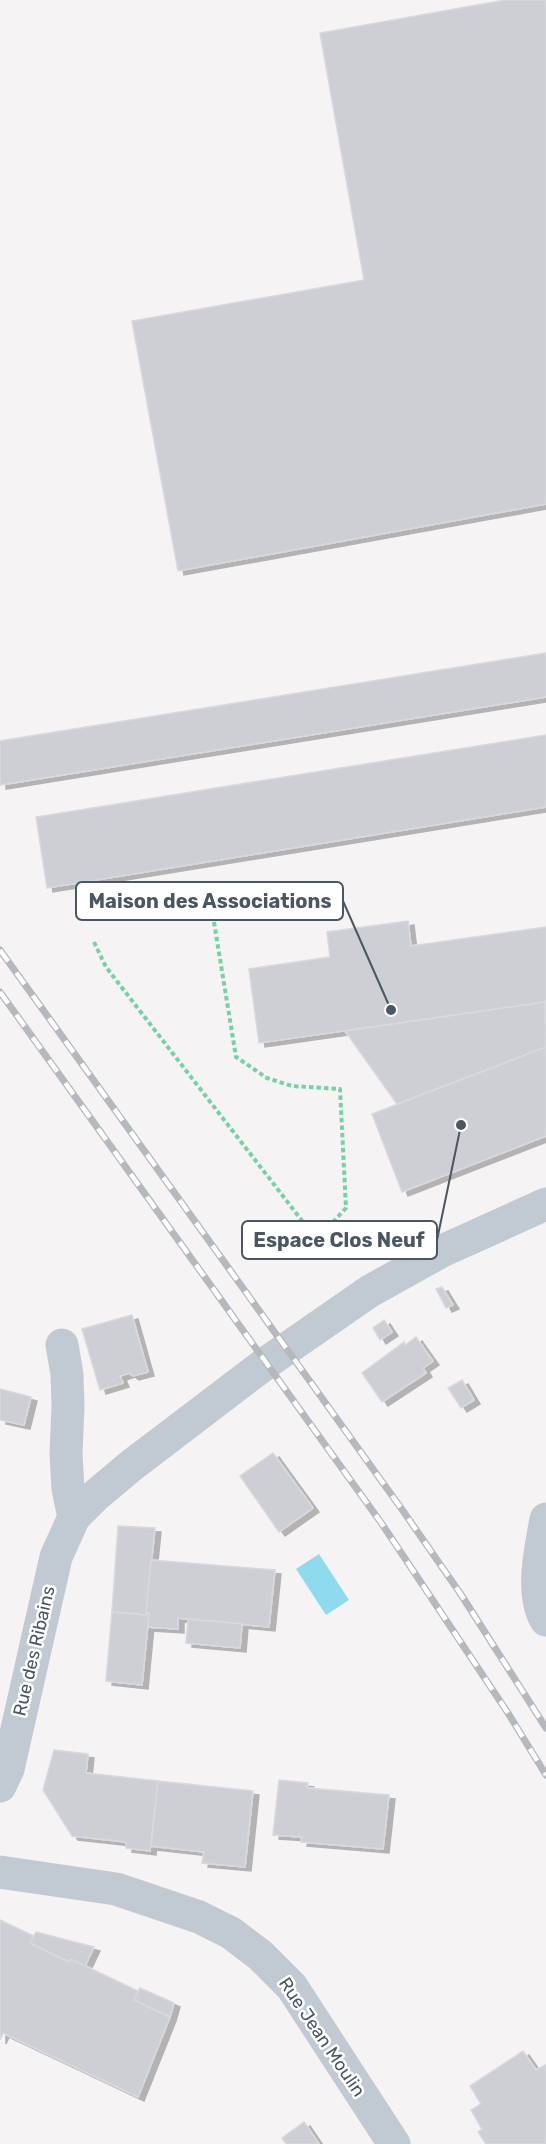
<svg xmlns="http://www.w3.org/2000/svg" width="546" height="2144" font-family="Rubik,sans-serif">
<defs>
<filter id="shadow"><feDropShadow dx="6" dy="4" stdDeviation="0" flood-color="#0004"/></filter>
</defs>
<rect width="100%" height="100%" fill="#f5f3f3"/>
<path fill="#90daee" d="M 319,1554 L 349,1600 L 326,1615 L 296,1569 Z"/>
<g fill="#cdcfd5" stroke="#d7d9de" stroke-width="1.5" filter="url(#shadow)">
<path d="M 505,0 L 546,0 L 546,504 L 178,571 L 132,321 L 364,280 L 320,33 Z"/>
<path d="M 546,653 L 546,697 L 0,785 L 0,741 Z"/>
<path d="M 546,735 L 546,807 L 47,888 L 36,817 Z"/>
<path d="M 408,921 L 411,946 L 546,927 L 546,1002 L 259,1043 L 249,969 L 330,957 L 327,932 Z"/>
<path d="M 545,1002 L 546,1047 L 397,1104 L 345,1031 Z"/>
<path d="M 546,1047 L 546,1136 L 402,1192 L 372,1114 Z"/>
<path d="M 442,1287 L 453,1305 L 446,1308 L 436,1289 Z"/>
<path d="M 132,1315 L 148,1372 L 133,1376 L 129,1373 L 120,1376 L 123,1383 L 100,1390 L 82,1329 Z"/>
<path d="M 384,1320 L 392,1332 L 380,1340 L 373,1328 Z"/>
<path d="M 416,1337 L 433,1361 L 423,1368 L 426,1373 L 382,1402 L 362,1373 L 404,1342 L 405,1345 Z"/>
<path d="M 462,1380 L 474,1400 L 461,1408 L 448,1388 Z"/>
<path d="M 0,1389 L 31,1397 L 24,1425 L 0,1420 Z"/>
<path d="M 273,1453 L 313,1508 L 279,1532 L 240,1476 Z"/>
<path d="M 118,1526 L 155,1528 L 146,1615 L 112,1612 Z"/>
<path d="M 151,1560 L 275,1570 L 269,1627 L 178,1618 L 178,1629 L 147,1627 L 149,1613 L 146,1612 Z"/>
<path d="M 112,1612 L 146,1615 L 149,1613 L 142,1685 L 106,1681 Z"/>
<path d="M 188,1619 L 242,1624 L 240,1648 L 186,1643 Z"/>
<path d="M 54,1750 L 88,1754 L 86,1773 L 158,1781 L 150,1851 L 126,1848 L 126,1842 L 72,1836 L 43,1790 Z"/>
<path d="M 279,1780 L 308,1783 L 307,1788 L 389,1795 L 383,1849 L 301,1842 L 302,1837 L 273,1835 Z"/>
<path d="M 158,1781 L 253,1791 L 245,1867 L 202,1863 L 204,1852 L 151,1846 Z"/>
<path d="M 0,1920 L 34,1936 L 30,1943 L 69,1962 L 71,1959 L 138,1991 L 134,2000 L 170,2017 L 138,2097 L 3,2033 L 0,2040 Z"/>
<path d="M 36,1932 L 94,1947 L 85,1966 L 71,1959 L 69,1962 L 30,1943 Z"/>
<path d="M 140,1988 L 174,2003 L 170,2017 L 134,2000 Z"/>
<path d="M 523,2051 L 536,2070 L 545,2065 L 546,2067 L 546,2144 L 486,2144 L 478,2132 L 482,2129 L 471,2110 L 481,2104 L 470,2086 Z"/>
<path d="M 304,2122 L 319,2144 L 286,2144 L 282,2138 Z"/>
</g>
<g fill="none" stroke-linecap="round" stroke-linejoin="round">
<g stroke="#7ad0a6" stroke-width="4" stroke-dasharray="4.5 3" stroke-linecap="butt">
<path d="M 214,922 L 236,1057 L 267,1078 L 292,1086 L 340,1089 L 346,1208 L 308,1249"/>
<path d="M 94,942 L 106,967 L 303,1222 L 321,1235"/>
</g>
<g stroke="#c1cad2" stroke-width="33">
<path d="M 62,1345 L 67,1374 L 68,1406 L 66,1454 L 68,1489 L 74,1517"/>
<path d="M 546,1519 C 541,1548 530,1593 546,1620"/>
<path d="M 0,1786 L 8,1769 L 56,1557 L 74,1517 L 95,1496 L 132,1465 L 266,1363 L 370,1291 L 442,1251 L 546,1204"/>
<path d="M 0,1872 L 116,1889 L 199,1917 L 231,1933 L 260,1955 L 292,1987 L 394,2144"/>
</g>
<defs>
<g id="rail">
<path d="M 0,950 L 401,1508 L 460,1593 L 546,1728"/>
<path d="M 0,992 L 382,1524 L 508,1713 L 546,1775"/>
</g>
</defs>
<use href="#rail" stroke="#b5b8bd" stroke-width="7"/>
<use href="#rail" stroke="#fff" stroke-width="4.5" stroke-dasharray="14" stroke-linecap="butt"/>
</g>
<g text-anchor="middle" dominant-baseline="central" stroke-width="5" stroke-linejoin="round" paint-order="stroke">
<g font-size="18" fill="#4a5661" stroke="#fff">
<text transform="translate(34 1651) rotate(-77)">Rue des Ribains</text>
<text transform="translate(322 2037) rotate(56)">Rue Jean Moulin</text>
</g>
</g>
<path fill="none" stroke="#4a5661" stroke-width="2" d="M391 1010L343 901M461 1125L437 1240"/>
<g fill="#4a5661" stroke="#fff" stroke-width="2">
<circle cx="391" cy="1010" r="6"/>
<circle cx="461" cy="1125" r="6"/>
</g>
<g fill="#fff" stroke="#4a5661" stroke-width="2">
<rect x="76" y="882" width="267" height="38" rx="6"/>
<rect x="242" y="1221" width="195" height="38" rx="6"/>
</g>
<g font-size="20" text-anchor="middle" font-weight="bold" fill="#4a5661">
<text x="210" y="908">Maison des Associations</text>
<text x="339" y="1247">Espace Clos Neuf</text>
</g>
</svg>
